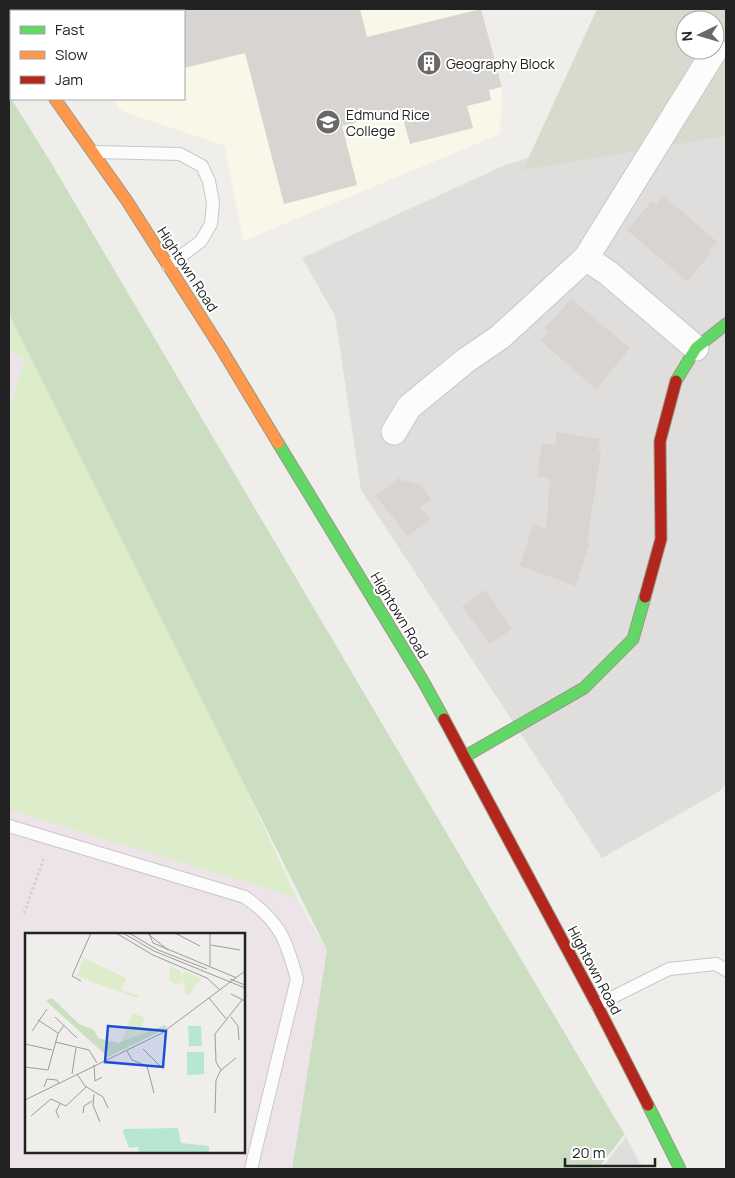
<svg xmlns="http://www.w3.org/2000/svg" width="735" height="1178" font-family="Manrope,sans-serif">
<rect width="100%" height="100%" fill="#f0eeeb"/>
<g fill="#dfdedc">
<path d="M 726,90 L 726,783 L 720,791 L 602,858 L 361,490 L 335,316 L 302,258 L 503,166 Z"/>
<path d="M 626,1137 L 643,1169 L 601,1169 Z"/>
</g>
<g fill="#ede4e9" fill-rule="evenodd">
<path d="M 9,351 L 24,358 L 9,412 Z"/>
<path d="M 9,810 L 294,897 L 298,901 L 327,950 L 292,1169 L 9,1169 ZM 26,934 L 244,934 L 244,1152 L 26,1152 Z"/>
</g>
<path fill="#f8f7e8" d="M 39,9 L 481,9 L 502,87 L 500,134 L 243,241 L 225,146 L 122,111 L 112,99 L 184,99 L 184,11 L 41,11 Z"/>
<path fill="#d9d9cd" fill-rule="evenodd" d="M 597,9 L 726,9 L 726,136 L 523,170 ZM 685,20 L 715,20 L 715,50 L 685,50 Z"/>
<path fill="#ddeccb" d="M 15,286 L 298,901 L 294,897 L 9,810 L 9,412 L 24,359 L 9,351 L 9,310 Z"/>
<path fill="#cbdec1" d="M 9,95 L 50,161 L 626,1137 L 624,1135 L 598,1169 L 292,1169 L 327,950 L 9,314 Z"/>
<g fill="#d7d4d2">
<path d="M 184,9 L 360,9 L 367,37 L 481,9 L 502,87 L 489,90 L 491,100 L 467,106 L 473,128 L 410,144 L 401,111 L 342,126 L 357,185 L 284,204 L 245,53 L 184,68 Z"/>
<path d="M 663,195 L 717,242 L 709,251 L 711,253 L 687,281 L 627,230 L 652,201 L 656,204 Z"/>
<path d="M 571,299 L 630,348 L 596,389 L 541,341 L 549,331 L 545,328 Z"/>
<path d="M 557,432 L 600,439 L 598,450 L 601,451 L 587,542 L 589,543 L 576,586 L 520,566 L 533,525 L 546,529 L 550,478 L 537,477 L 542,443 L 555,445 Z"/>
<path d="M 399,478 L 402,482 L 405,480 L 421,485 L 431,499 L 420,507 L 430,519 L 408,536 L 376,496 Z"/>
<path d="M 485,590 L 512,629 L 490,644 L 462,607 Z"/>
</g>
<g fill="none" stroke-linecap="round" stroke-linejoin="round">
<defs>
<g id="lane">
<path d="M 94,152 L 180,154 L 202,166 L 209,181 L 213,203 L 211,224 L 201,241 L 168,266"/>
<path d="M 9,826 L 245,897 C 280,922 286,939 297,979 L 251,1169"/>
<path d="M 597,1005 L 669,969 L 716,964 L 726,970"/>
</g>
<g id="street">
<path d="M 586,258 L 608,273 L 696,348"/>
<path d="M 394,432 L 409,407 L 465,361 L 500,337 L 586,258 L 715,50"/>
</g>
<g id="fast">
<path d="M 676,381 L 696,348 L 726,324"/>
<path d="M 278,443 L 423,681 L 444,719"/>
<path d="M 464,757 L 584,688 L 633,639 L 645,597"/>
<path d="M 648,1105 L 680,1169"/>
</g>
<path id="slow" d="M 55,99 L 127,201 L 222,350 L 278,443"/>
<g id="jam">
<path d="M 9,35 L 11,39"/>
<path d="M 645,597 L 661,539 L 660,441 L 676,381"/>
<path d="M 444,719 L 597,1005 L 648,1105"/>
</g>
</defs>
<use href="#lane" stroke="#c9c8c7" stroke-width="14"/>
<use href="#street" stroke="#c9c8c7" stroke-width="27"/>
<use href="#fast" stroke="#999a82" stroke-width="13"/>
<use href="#slow" stroke="#999a82" stroke-width="13"/>
<use href="#jam" stroke="#999a82" stroke-width="13"/>
<path stroke="#dccecd" stroke-width="3" stroke-dasharray="2.5 2.5" stroke-linecap="butt" d="M 24,913 L 44,858"/>
<use href="#lane" stroke="#fdfcfc" stroke-width="12"/>
<use href="#street" stroke="#fdfcfc" stroke-width="25"/>
<use href="#fast" stroke="#63d668" stroke-width="11"/>
<use href="#slow" stroke="#ff974d" stroke-width="11"/>
<use href="#jam" stroke="#b3261e" stroke-width="11"/>
</g>
<defs>
<symbol id="building-disc" viewBox="-11 -11 22 22"><circle r="9.5" fill="#6a6968" stroke="#fff"/><path d="M-4-6H4V6H1V3H-1V6H-4ZM-2.5-4.3h1.7v1.8h-1.7ZM.8-4.3h1.7v1.8H.8ZM-2.5-1h1.7V.8h-1.7ZM.8-1h1.7V.8H.8Z" fill="#fff"/></symbol>
<symbol id="school-disc" viewBox="-11 -11 22 22"><circle r="9.5" fill="#6a6968" stroke="#fff"/><path d="M0-5L7-2L0 1L-7-2ZM-4 1L0 2.5L4 1V4Q0 6-4 4Z" fill="#fff"/></symbol>
</defs>
<g fill-rule="evenodd">
<use href="#building-disc" x="415" y="49" width="28" height="28"/>
<use href="#school-disc" x="314" y="108" width="28" height="28"/>
</g>
<g text-anchor="middle" dominant-baseline="central" stroke-width="4" stroke-linejoin="round" paint-order="stroke">
<g font-size="14" fill="#222" stroke="#fff" text-anchor="start">
<text x="446" y="63">Geography Block</text>
<text x="346" y="114">Edmund Rice<tspan x="346" dy="16">College</tspan></text>
</g>
<g font-size="14" fill="#222" stroke="#fff">
<text transform="translate(188 269) rotate(57)">Hightown Road</text>
<text transform="translate(400 615) rotate(59)">Hightown Road</text>
<text transform="translate(595 970) rotate(62)">Hightown Road</text>
</g>
</g>
<g transform="translate(25 933)">
<rect width="220" height="220" fill="#f0eeeb"/>
<path d="M 60,22 L 59,25 L 101,45 L 96,57 L 114,63 L 112,65 L 51,43 ZM 145,33 L 156,39 L 157,49 L 151,52 L 144,47 ZM 160,38 L 176,45 L 164,62 L 161,62 L 157,44 ZM 108,80 L 120,85 L 116,95 L 127,98 L 96,109 Z" fill="#ddeccb"/>
<path d="M 27,65 L 54,91 L 69,97 L 73,105 L 93,110 L 140,92 L 142,95 L 83,124 L 21,68 Z" fill="#cbdec1"/>
<path d="M 163,93 L 176,93 L 177,113 L 164,113 ZM 162,119 L 179,119 L 179,141 L 162,142 ZM 153,195 L 156,210 L 184,213 L 184,220 L 114,220 L 113,214 L 104,215 L 98,199 L 99,196 Z" fill="#b7e6d2"/>
<path fill="none" stroke="#9e9c9b" stroke-width="1" d="M 91,0 L 128,22 L 182,45 L 195,57M 98,0 L 129,18 L 220,55M 104,0 L 133,17 L 182,36M 124,0 L 128,10 L 212,45M 150,0 L 175,13M 123,1 L 143,17M 186,12 L 215,17M 185,33 L 185,0M 205,46 L 220,52M 56,48 L 47,43 L 66,0M 206,61 L 220,68M 184,65 L 202,87M 30,84 L 52,105M 206,84 L 213,93 L 214,107M 13,87 L 33,100M 7,98 L 22,76M 30,109 L 64,117 L 72,130M 0,111 L 27,117M 118,116 L 135,133M 102,118 L 107,127 L 122,133 L 129,160M 69,132 L 70,148 L 77,144M 0,134 L 23,137 L 33,101 L 39,92M 196,137 L 191,129 L 190,101 L 217,67M 47,141 L 51,115M 52,141 L 60,153 L 78,164 L 83,175M 19,154 L 22,146 L 32,147 L 34,151M 69,161 L 68,172 L 75,189M 0,167 L 137,100 L 220,38M 58,180 L 59,173 L 67,168M 190,180 L 191,147 L 196,137 L 211,125M 6,183 L 26,166 L 41,173 L 61,154M 34,185 L 31,178 L 35,171"/>
<path fill="#1d4ed8" fill-opacity="0.15" stroke="#1d4ed8" stroke-width="2.5" d="M 83,93 L 141,98 L 138,134 L 80,129 Z"/>
<rect width="220" height="220" fill="none" stroke="#222" stroke-width="2.5"/>
</g>
<rect width="735" height="1178" fill="none" stroke="#222222" stroke-width="20"/>
<rect x="10" y="10" width="175" height="90" fill="#ffffff" stroke="#a7a7a7"/>
<rect x="20" y="26" width="25" height="8" fill="#63d668" stroke="#a7a7a7"/>
<text x="55" y="35" font-size="15" fill="#222222">Fast</text>
<rect x="20" y="51" width="25" height="8" fill="#ff974d" stroke="#a7a7a7"/>
<text x="55" y="60" font-size="15" fill="#222222">Slow</text>
<rect x="20" y="76" width="25" height="8" fill="#b3261e" stroke="#a7a7a7"/>
<text x="55" y="85" font-size="15" fill="#222222">Jam</text>
<g transform="translate(700 35) rotate(265)"><circle r="24" fill="#ffffff" stroke="#a7a7a7"/>
<path d="M0-4L9 19L0 12L-9 19Z" fill="#6a6968"/>
<text y="-8" font-size="14" font-weight="bold" text-anchor="middle" fill="#222222">N</text>
</g>
<path d="M565 1158v8h90v-8" fill="none" stroke="#222222" stroke-width="2.5"/>
<text x="572" y="1158" font-size="15" fill="#222222" stroke="#ffffff" stroke-width="4" paint-order="stroke">20 m</text>
</svg>
